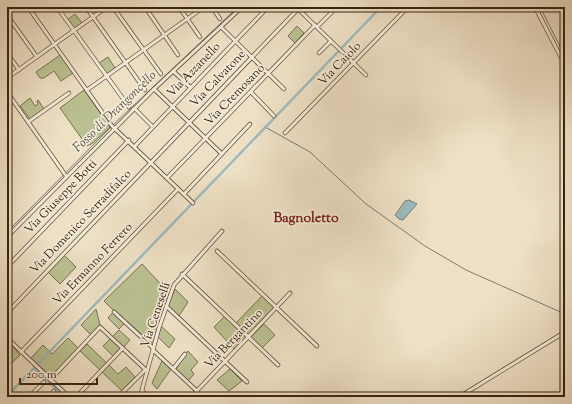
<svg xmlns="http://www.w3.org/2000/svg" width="572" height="404" font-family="'Sorts Mill Goudy',serif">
<rect width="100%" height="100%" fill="#eee0c5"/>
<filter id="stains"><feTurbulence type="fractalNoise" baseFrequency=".005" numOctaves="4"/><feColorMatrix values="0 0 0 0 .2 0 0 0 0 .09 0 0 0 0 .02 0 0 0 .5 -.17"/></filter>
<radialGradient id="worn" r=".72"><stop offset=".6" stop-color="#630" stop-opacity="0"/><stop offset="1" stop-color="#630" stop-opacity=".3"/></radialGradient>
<g fill="#bbc192" stroke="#7a7251">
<path d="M 75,14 L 82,23 L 74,29 L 67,20 Z"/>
<path d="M 297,26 L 304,33 L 295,43 L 288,36 Z"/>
<path d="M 60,55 L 73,73 L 61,81 L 54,71 L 44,78 L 40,78 L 36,72 Z"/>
<path d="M 108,57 L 115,68 L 107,74 L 99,63 Z"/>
<path d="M 84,90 L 110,127 L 93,143 L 87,146 L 60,108 Z"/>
<path d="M 30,98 L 35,106 L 38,104 L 37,101 L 38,100 L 44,109 L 30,119 L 20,106 Z"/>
<path d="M 64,255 L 76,267 L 60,284 L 48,272 Z"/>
<path d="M 142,264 L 169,293 L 153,345 L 127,321 L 119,329 L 108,318 L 114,311 L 104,301 Z"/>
<path d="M 175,289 L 188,302 L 179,316 L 168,306 Z"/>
<path d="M 262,296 L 275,308 L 248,335 L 236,323 Z"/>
<path d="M 96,309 L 100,325 L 91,335 L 81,325 Z"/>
<path d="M 225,316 L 246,337 L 234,349 L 214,327 Z"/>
<path d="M 264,324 L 275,335 L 262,348 L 251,337 Z"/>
<path d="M 161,326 L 175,339 L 169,348 L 158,337 Z"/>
<path d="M 119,330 L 130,340 L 123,348 L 112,337 Z"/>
<path d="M 68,338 L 78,348 L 51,377 L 31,358 L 43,345 L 52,354 Z"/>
<path d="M 110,339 L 120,348 L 113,356 L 103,346 Z"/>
<path d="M 9,342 L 20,355 L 7,368 L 7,344 Z"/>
<path d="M 87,344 L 118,374 L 126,367 L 135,377 L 122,391 L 80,351 Z"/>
<path d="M 188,351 L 198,362 L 191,370 L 194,374 L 188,381 L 176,369 Z"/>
<path d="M 162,361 L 171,369 L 157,389 L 152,383 Z"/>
<path d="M 230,369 L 242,381 L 229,391 L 217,380 Z"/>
</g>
<path fill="#9dbbbe" stroke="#757e78" d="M 409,200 L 417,204 L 403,220 L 399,219 L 395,215 L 405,201 Z"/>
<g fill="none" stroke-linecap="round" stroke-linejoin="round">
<g stroke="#757e78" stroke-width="1">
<path d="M 540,7 L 565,56"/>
<path d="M 113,125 L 238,7"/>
<path d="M 265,127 L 310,152 L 366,204 L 425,246 L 466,270 L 565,314"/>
<path d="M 7,232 L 111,127"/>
</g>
<g stroke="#9dbbbe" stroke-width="2.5">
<path d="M 34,368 L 65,397"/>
<path d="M 7,396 L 381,7"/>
</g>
<defs>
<g id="street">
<path d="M 28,7 L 112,126 L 193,203"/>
<path d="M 57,7 L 129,107"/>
<path d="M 86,7 L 145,90"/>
<path d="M 113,7 L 161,74"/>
<path d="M 145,7 L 178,55"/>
<path d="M 179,7 L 200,37"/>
<path d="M 212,7 L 220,19"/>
<path d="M 296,7 L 366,75"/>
<path d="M 535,7 L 565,65"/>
<path d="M 7,15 L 37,57"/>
<path d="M 221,27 L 284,89"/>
<path d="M 317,27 L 337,7"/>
<path d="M 7,53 L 19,70"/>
<path d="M 319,53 L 331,41"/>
<path d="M 173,71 L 190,87"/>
<path d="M 7,78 L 107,7"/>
<path d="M 154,89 L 222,154"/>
<path d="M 87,90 L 204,7"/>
<path d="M 7,92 L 66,176"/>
<path d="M 251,92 L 274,116"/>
<path d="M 134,108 L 153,127"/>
<path d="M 28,122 L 69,93"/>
<path d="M 285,133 L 408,7"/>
<path d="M 135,146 L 268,7"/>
<path d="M 167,178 L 315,25"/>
<path d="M 184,194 L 250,124"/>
<path d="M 7,237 L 154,89 L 242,7"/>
<path d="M 217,251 L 317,346"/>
<path d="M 7,267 L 129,140"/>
<path d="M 182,274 L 278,365"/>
<path d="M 166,306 L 247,382"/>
<path d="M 114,312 L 153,348"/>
<path d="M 7,313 L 298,9"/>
<path d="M 7,338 L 69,397"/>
<path d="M 153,350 L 197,391"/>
<path d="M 21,352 L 178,189"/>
<path d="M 173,369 L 185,354"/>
<path d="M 50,380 L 100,327 L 147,371"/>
<path d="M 142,391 L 149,397"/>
<path d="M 29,397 L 44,382"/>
<path d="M 49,397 L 54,391"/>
<path d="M 76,397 L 122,349"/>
<path d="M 118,397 L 145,370"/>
<path d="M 140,397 L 159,328 L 174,285 L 222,231"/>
<path d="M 191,397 L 290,293"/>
<path d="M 459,397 L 565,332"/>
</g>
</defs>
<use href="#street" stroke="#66523d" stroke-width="4.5"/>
<use href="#street" stroke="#f4ebd9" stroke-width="3"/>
</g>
<g text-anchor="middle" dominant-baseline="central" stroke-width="3.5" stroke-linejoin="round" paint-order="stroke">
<g font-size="12" fill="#392310" stroke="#f4ebd9">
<text transform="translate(340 64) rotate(-46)">Via Caiolo</text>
<text transform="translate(194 70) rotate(-46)">Via Azzanello</text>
<text transform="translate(218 79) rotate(-46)">Via Calvatone</text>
<text transform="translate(235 95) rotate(-46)">Via Cremosano</text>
<text transform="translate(61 197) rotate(-46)">Via Giuseppe Botti</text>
<text transform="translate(81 222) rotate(-46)">Via Domenico Serradifalco</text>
<text transform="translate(93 264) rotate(-46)">Via Ermanno Ferrero</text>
<text transform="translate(156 315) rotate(-71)">Via Ceneselli</text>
<text transform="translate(234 339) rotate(-46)">Via Bergantino</text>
</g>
<g font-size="13" font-style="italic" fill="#575144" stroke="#f4ebd9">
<text transform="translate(115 112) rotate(-44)">Fosso di Drangoncello</text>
</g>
<g font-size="14" font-weight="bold" fill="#7a1f14" stroke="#f4ebd9">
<text x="306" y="219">Bagnoletto</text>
</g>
</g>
<rect width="572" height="404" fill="none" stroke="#eee0c5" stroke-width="24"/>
<rect x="8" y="8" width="556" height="388" fill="none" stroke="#392310" stroke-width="2"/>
<rect x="12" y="12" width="548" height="380" fill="none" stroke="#392310"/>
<path d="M20 378v6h77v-6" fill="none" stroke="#392310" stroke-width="2"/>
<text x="26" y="378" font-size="12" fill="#392310" stroke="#f4ebd9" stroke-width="3" paint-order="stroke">200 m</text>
<rect width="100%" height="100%" filter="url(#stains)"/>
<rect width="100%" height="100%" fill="url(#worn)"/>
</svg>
